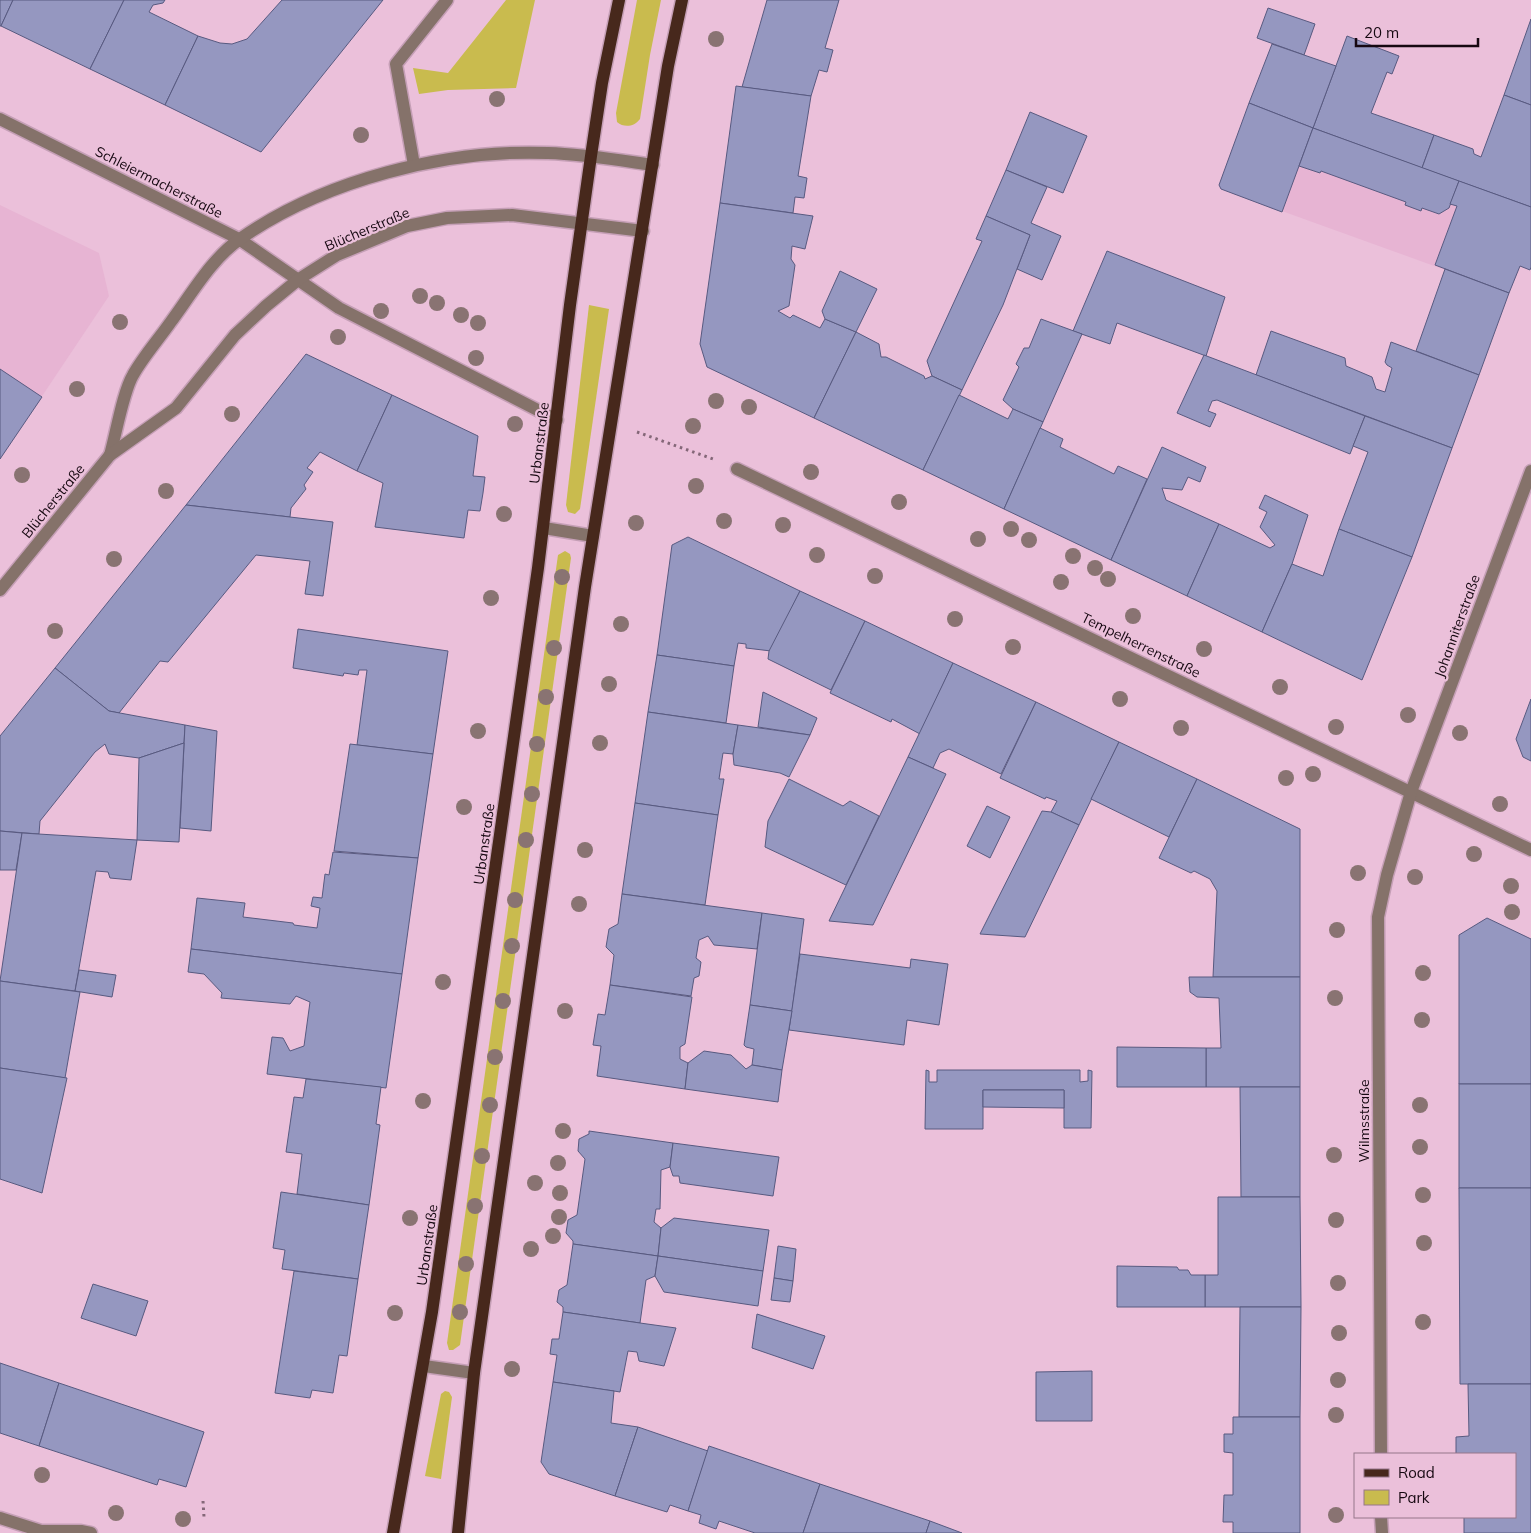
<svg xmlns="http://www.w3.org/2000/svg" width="1531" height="1533" font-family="Mulish,sans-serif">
<rect width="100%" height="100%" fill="#ebc0da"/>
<g fill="#e7b4d3">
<path d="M 1249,103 L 1422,168 L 1520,266 L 1509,293 L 1221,189 L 1219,185 Z"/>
<path d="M 0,205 L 99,253 L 109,296 L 0,459 Z"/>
</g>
<g fill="#c9bb4e">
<path d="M 506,0 L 535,0 L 516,88 L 448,90 L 419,94 L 413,68 L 448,73 Z"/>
<path d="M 637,0 L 661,0 L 650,55 L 640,119 C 634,127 624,128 617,122 L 616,113 Z"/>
<path d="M 589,305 L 609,309 L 580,509 L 575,514 L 568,512 L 566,505 Z"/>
<path d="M 565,551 L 570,554 L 571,558 L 460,1345 L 453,1350 L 449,1350 L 447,1343 L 558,555 Z"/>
<path d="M 445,1391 L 449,1392 L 452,1397 L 441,1479 L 425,1476 L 441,1394 Z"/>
</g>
<g fill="#9597c0" stroke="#585a80">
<path d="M 0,0 L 13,0 L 1,26 L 0,26 Z"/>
<path d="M 13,0 L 124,0 L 90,69 L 1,26 Z"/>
<path d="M 124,0 L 165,0 L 163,3 L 153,5 L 149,12 L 198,36 L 165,105 L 90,69 Z"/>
<path d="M 282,0 L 383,0 L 261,152 L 165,105 L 198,36 L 220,43 L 232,44 L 247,39 Z"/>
<path d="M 767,0 L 839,0 L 825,48 L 833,50 L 827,72 L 819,70 L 811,96 L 742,87 Z"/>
<path d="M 1268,8 L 1315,24 L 1304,55 L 1257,38 Z"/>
<path d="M 1531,19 L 1531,105 L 1504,95 Z"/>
<path d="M 1347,36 L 1399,56 L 1392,74 L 1387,72 L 1371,113 L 1434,135 L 1422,168 L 1313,128 Z"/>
<path d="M 1272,44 L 1336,66 L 1313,128 L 1249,103 Z"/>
<path d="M 736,86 L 811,96 L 798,176 L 807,178 L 804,198 L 795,197 L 793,213 L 720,203 Z"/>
<path d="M 1504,95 L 1531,105 L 1531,207 L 1422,168 L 1434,135 L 1473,149 L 1474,154 L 1481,157 Z"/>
<path d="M 1249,103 L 1313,128 L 1282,212 L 1221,189 L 1219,185 Z"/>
<path d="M 1030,112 L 1087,136 L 1063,193 L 1006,170 Z"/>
<path d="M 1313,128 L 1459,181 L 1449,208 L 1439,214 L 1422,208 L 1421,211 L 1405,205 L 1406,202 L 1321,171 L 1320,173 L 1299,166 Z"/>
<path d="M 1006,170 L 1047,187 L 1031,223 L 1061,236 L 1042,280 L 1017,269 L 1030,235 L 986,216 Z"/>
<path d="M 1459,181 L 1531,207 L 1531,267 L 1530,270 L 1520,266 L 1509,293 L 1435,265 L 1457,206 L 1450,204 Z"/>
<path d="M 720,203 L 813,216 L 805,249 L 792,246 L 791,259 L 795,265 L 789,306 L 778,311 L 790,318 L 793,315 L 820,328 L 825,319 L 856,332 L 814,418 L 707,367 L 700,344 Z"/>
<path d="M 986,216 L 1030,235 L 1003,305 L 962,390 L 932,376 L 927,361 L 982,241 L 976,239 Z"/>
<path d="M 1107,251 L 1225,297 L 1206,356 L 1117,323 L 1110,344 L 1073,331 Z"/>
<path d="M 1445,269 L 1509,293 L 1479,375 L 1416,351 Z"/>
<path d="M 840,271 L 877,289 L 856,332 L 825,319 L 822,311 Z"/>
<path d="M 1041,319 L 1082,334 L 1043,422 L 1013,409 L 1003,400 L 1019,367 L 1016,364 L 1024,348 L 1029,348 Z"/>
<path d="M 1271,331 L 1345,358 L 1346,366 L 1372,377 L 1376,389 L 1385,392 L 1392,368 L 1387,365 L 1385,362 L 1391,342 L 1479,375 L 1452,448 L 1256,375 Z"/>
<path d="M 856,332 L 879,344 L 881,357 L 886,357 L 924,376 L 925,379 L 932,376 L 962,390 L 923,470 L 814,418 Z"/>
<path d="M 306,354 L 392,395 L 357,471 L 320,452 L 307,468 L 313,472 L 304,485 L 306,489 L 291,508 L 290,517 L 186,505 Z"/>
<path d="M 1204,355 L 1365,416 L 1350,454 L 1217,400 L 1212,401 L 1208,411 L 1216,414 L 1210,427 L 1177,413 Z"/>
<path d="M 0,369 L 42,397 L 0,459 Z"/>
<path d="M 392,395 L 478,436 L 473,476 L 485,477 L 483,493 L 480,511 L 468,510 L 464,538 L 375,527 L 383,483 L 357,471 Z"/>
<path d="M 959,395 L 1008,419 L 1013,409 L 1043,422 L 1004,509 L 923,470 Z"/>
<path d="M 1365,416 L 1452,448 L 1412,557 L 1339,529 L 1368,452 L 1353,446 Z"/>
<path d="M 1040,428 L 1063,439 L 1060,447 L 1114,474 L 1118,466 L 1147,479 L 1111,560 L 1004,509 Z"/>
<path d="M 1162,447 L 1206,467 L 1200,482 L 1188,477 L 1182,490 L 1162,488 L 1166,500 L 1219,524 L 1187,596 L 1111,560 Z"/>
<path d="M 1265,495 L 1308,515 L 1292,564 L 1262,632 L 1187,596 L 1219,524 L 1270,548 L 1275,545 L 1260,527 L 1267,512 L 1259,508 Z"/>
<path d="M 186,505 L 333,522 L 323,596 L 305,594 L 310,561 L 256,555 L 168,662 L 160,661 L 119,713 L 109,711 L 55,668 Z"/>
<path d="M 1339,529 L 1412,557 L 1362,680 L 1262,632 L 1292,564 L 1323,576 Z"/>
<path d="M 688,537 L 800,591 L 771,651 L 746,648 L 746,644 L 738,643 L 734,666 L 657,655 L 672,545 Z"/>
<path d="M 800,591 L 865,621 L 831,690 L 768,659 L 769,651 Z"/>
<path d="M 865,621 L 953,663 L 920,734 L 892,719 L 891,722 L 830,693 Z"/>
<path d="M 298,629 L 448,651 L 433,754 L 357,745 L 367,670 L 359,670 L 358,675 L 344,673 L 343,676 L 293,668 Z"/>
<path d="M 657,655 L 734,666 L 726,723 L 648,712 Z"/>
<path d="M 953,663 L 1036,702 L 1001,774 L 949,749 L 940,753 L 933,768 L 908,757 Z"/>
<path d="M 55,668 L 109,711 L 185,725 L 184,743 L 139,758 L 109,754 L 105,744 L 95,752 L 40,821 L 39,834 L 0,831 L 0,736 Z"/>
<path d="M 763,692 L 817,718 L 810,735 L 758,727 Z"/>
<path d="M 1531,699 L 1531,761 L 1523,757 L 1516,739 Z"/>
<path d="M 1036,702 L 1119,742 L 1079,825 L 1051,812 L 1057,801 L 1046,797 L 1045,799 L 1000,778 Z"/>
<path d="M 648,712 L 738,725 L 733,754 L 723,753 L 719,779 L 724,779 L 718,815 L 635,803 Z"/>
<path d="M 185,725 L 217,731 L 211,831 L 180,828 Z"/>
<path d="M 738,725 L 810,735 L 789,777 L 780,773 L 734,765 L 733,754 Z"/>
<path d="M 1119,742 L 1197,779 L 1169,837 L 1091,799 Z"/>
<path d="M 184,743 L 179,842 L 137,840 L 139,758 Z"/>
<path d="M 350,744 L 433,754 L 418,858 L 334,851 Z"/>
<path d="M 908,757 L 946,774 L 873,925 L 829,921 Z"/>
<path d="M 789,779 L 843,806 L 850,801 L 879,816 L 846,885 L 765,847 L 768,821 Z"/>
<path d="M 1197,779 L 1300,829 L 1300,977 L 1213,977 L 1217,891 L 1210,879 L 1194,871 L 1191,873 L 1159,858 Z"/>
<path d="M 635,803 L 718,815 L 705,905 L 622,894 Z"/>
<path d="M 987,806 L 1010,817 L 990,858 L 967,846 Z"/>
<path d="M 1042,811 L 1051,812 L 1079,825 L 1025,937 L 980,934 Z"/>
<path d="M 0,831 L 22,833 L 16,870 L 0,870 Z"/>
<path d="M 22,833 L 137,840 L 131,880 L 110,878 L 108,872 L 96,871 L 75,991 L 0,981 Z"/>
<path d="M 333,852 L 418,858 L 402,974 L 191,949 L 197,898 L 245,903 L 243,917 L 293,923 L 294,925 L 317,928 L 320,908 L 311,906 L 313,897 L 322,898 L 325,874 L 329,875 Z"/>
<path d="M 622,894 L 762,913 L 757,949 L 714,945 L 708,936 L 699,940 L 696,958 L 701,962 L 699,976 L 694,978 L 691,996 L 610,985 L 614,955 L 606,947 L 609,929 L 618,924 Z"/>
<path d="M 762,913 L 804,919 L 792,1011 L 750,1005 Z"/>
<path d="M 1487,918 L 1531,939 L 1531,1084 L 1459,1084 L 1459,935 Z"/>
<path d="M 191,949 L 402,974 L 386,1088 L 267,1074 L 272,1037 L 283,1038 L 290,1051 L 304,1046 L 310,1002 L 296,996 L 290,1004 L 221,998 L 222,993 L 204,974 L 188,972 Z"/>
<path d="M 800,954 L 910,968 L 911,959 L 948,964 L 939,1025 L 907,1020 L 904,1045 L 789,1030 Z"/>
<path d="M 79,970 L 116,975 L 112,997 L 75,991 Z"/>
<path d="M 1189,977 L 1300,977 L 1300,1087 L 1206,1087 L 1206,1048 L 1221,1048 L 1219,998 L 1197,997 L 1190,992 Z"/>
<path d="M 0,981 L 80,992 L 65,1078 L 0,1068 Z"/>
<path d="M 610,985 L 692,997 L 685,1044 L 680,1047 L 680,1059 L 688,1063 L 685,1089 L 597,1076 L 601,1046 L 593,1045 L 598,1014 L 605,1015 Z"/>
<path d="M 750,1005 L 792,1011 L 782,1070 L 752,1065 L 754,1049 L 746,1047 L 744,1045 Z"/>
<path d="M 1117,1047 L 1206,1048 L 1206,1087 L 1117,1087 Z"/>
<path d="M 704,1051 L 731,1055 L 746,1069 L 752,1065 L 782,1070 L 778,1102 L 685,1089 L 688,1063 Z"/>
<path d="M 0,1068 L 67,1078 L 42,1193 L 0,1179 Z"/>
<path d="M 926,1070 L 929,1071 L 929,1082 L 937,1082 L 937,1070 L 1080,1070 L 1080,1082 L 1088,1081 L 1088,1070 L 1092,1071 L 1091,1128 L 1064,1128 L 1064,1090 L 983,1090 L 983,1129 L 925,1129 Z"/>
<path d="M 306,1079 L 381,1087 L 376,1124 L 380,1125 L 369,1205 L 297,1194 L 302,1154 L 286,1152 L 294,1097 L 303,1098 Z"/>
<rect x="1459" y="1084" width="72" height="104"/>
<path d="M 1240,1087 L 1300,1087 L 1300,1197 L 1241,1197 Z"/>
<path d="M 983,1090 L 1064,1090 L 1064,1108 L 983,1107 Z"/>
<path d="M 589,1131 L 673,1143 L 670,1167 L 661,1170 L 660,1209 L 656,1209 L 654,1222 L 661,1228 L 658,1256 L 573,1244 L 573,1241 L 566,1233 L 568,1220 L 577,1215 L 585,1159 L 578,1151 L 579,1139 L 589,1134 Z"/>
<path d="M 673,1143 L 779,1157 L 773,1196 L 680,1183 L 679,1176 L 673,1176 L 670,1167 Z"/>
<path d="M 1459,1188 L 1531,1188 L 1531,1384 L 1460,1384 Z"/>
<path d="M 281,1192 L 369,1205 L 358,1279 L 282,1269 L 285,1250 L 273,1248 Z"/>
<path d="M 1218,1197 L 1300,1197 L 1301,1307 L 1205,1307 L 1205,1275 L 1218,1275 Z"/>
<path d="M 674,1218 L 769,1230 L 763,1271 L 658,1256 L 661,1228 Z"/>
<path d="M 573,1244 L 658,1256 L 655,1276 L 646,1280 L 640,1323 L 563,1312 L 563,1307 L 557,1302 L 559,1290 L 567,1285 Z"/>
<path d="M 778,1246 L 796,1249 L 793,1281 L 774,1278 Z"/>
<path d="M 658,1256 L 763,1271 L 758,1306 L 664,1292 L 655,1276 Z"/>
<path d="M 1117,1266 L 1177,1267 L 1179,1270 L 1188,1270 L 1191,1275 L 1205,1275 L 1205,1307 L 1117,1307 Z"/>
<path d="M 294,1271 L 358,1279 L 347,1356 L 339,1355 L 333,1393 L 312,1390 L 310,1398 L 275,1393 Z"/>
<path d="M 774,1278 L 793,1281 L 790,1302 L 771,1300 Z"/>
<path d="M 93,1284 L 148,1301 L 136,1336 L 81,1318 Z"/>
<path d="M 1240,1307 L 1301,1307 L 1300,1417 L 1239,1417 Z"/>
<path d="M 563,1312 L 640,1323 L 676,1328 L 664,1366 L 639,1361 L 637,1352 L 628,1351 L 620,1392 L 614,1391 L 553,1382 L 557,1355 L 550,1354 L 552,1339 L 559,1339 Z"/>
<path d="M 757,1314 L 825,1336 L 813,1369 L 752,1348 Z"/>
<path d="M 0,1363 L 59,1383 L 39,1446 L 0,1433 Z"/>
<path d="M 1092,1371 L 1092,1421 L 1036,1421 L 1036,1372 Z"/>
<path d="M 553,1382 L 614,1391 L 611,1423 L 638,1427 L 615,1496 L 549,1474 L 541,1462 Z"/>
<path d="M 59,1383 L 204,1432 L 186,1487 L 159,1479 L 157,1485 L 39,1446 Z"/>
<path d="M 1468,1384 L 1531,1384 L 1531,1533 L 1464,1533 L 1464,1517 L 1515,1517 L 1515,1454 L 1456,1454 L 1456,1437 L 1469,1436 Z"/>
<path d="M 1233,1417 L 1300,1417 L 1300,1533 L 1233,1533 L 1233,1522 L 1223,1522 L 1224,1495 L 1233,1495 L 1233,1453 L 1224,1452 L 1224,1434 L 1233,1434 Z"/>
<path d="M 638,1427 L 708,1451 L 688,1511 L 670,1505 L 667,1512 L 615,1496 Z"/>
<path d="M 709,1446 L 820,1484 L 803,1533 L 755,1533 L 719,1521 L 716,1529 L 699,1523 L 701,1515 L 688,1511 Z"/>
<path d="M 820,1484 L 930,1521 L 926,1533 L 803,1533 Z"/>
<path d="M 930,1521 L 962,1533 L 926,1533 Z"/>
</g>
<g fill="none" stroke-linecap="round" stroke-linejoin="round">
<defs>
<g id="minor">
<path d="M 0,119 L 239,239 L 339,308 L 557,420"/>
<path d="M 414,165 L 396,64 L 447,0"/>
<path d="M 110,455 C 116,434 123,392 133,375 C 143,357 158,340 170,323 C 191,295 211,259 240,239 C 324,180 446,149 548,153 C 583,154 618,160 653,165"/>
<path d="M 737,469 L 1531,850"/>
<path d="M 544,528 L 593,536"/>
<path d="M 0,590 L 110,455 L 176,408 L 235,335 L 266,306 L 299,279 L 337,255 L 407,226 L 447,218 L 512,215 L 643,231"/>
<path d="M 424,1366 L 474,1373"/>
<path d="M 1381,1454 L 1378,917 L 1387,875 L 1411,792 L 1531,471"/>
<path d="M 1381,1517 L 1382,1533"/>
<path d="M 0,1518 L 41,1531 L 81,1531 L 91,1533"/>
</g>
<g id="major">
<path d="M 393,1533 L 432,1312 L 538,568 L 570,305 L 591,156 L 602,83 L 619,0"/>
<path d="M 458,1533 L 474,1373 L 585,587 L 668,66 L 682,0"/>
</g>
</defs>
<use href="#minor" stroke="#c59fb6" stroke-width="15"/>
<use href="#major" stroke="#c59fb6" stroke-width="15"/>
<g stroke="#846778" stroke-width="3" stroke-dasharray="2.5 4" stroke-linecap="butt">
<path d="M 637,432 L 713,459"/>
<path d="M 203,1501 L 204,1517"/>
</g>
<use href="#minor" stroke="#85726a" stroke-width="12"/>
<use href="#major" stroke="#47281c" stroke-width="12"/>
</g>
<g fill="#897372">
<circle cx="716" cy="39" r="8"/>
<circle cx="497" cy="99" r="8"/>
<circle cx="361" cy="135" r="8"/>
<circle cx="420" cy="296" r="8"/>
<circle cx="437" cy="303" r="8"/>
<circle cx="381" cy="311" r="8"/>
<circle cx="461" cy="315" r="8"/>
<circle cx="120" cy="322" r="8"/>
<circle cx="478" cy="323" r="8"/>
<circle cx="338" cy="337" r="8"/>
<circle cx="476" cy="358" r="8"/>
<circle cx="77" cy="389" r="8"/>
<circle cx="716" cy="401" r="8"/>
<circle cx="749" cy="407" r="8"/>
<circle cx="232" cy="414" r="8"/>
<circle cx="515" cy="424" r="8"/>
<circle cx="693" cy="426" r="8"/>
<circle cx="811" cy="472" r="8"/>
<circle cx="22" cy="475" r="8"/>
<circle cx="696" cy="486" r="8"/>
<circle cx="166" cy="491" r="8"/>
<circle cx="899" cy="502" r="8"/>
<circle cx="504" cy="514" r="8"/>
<circle cx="724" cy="521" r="8"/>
<circle cx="636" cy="523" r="8"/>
<circle cx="783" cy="525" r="8"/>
<circle cx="1011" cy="529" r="8"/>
<circle cx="978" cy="539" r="8"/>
<circle cx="1029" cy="540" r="8"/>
<circle cx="817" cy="555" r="8"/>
<circle cx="1073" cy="556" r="8"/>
<circle cx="114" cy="559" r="8"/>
<circle cx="1095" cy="568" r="8"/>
<circle cx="875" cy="576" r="8"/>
<circle cx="562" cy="577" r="8"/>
<circle cx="1108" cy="579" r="8"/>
<circle cx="1061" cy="582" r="8"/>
<circle cx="491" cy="598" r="8"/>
<circle cx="1133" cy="616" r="8"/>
<circle cx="955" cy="619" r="8"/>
<circle cx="621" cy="624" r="8"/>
<circle cx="55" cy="631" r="8"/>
<circle cx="1013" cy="647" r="8"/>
<circle cx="554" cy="648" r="8"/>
<circle cx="1204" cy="649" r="8"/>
<circle cx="609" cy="684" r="8"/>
<circle cx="1280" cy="687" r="8"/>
<circle cx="546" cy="697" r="8"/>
<circle cx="1120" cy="699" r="8"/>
<circle cx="1408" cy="715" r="8"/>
<circle cx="1336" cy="727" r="8"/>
<circle cx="1181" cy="728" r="8"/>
<circle cx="478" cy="731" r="8"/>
<circle cx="1460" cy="733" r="8"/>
<circle cx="600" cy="743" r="8"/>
<circle cx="537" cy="744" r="8"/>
<circle cx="1313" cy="774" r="8"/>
<circle cx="1286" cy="778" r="8"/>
<circle cx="532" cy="794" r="8"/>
<circle cx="1500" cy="804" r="8"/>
<circle cx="464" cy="807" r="8"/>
<circle cx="526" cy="840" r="8"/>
<circle cx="585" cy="850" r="8"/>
<circle cx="1474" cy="854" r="8"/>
<circle cx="1358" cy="873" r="8"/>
<circle cx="1415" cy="877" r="8"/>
<circle cx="1511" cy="886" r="8"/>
<circle cx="515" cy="900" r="8"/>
<circle cx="579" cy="904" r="8"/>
<circle cx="1512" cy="912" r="8"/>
<circle cx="1337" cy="930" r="8"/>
<circle cx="512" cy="946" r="8"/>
<circle cx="1423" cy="973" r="8"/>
<circle cx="443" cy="982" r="8"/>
<circle cx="1335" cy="998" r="8"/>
<circle cx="503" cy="1001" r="8"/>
<circle cx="565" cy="1011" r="8"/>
<circle cx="1422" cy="1020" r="8"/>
<circle cx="495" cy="1057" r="8"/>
<circle cx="423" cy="1101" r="8"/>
<circle cx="490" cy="1105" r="8"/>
<circle cx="1420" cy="1105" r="8"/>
<circle cx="563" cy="1131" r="8"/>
<circle cx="1420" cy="1147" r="8"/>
<circle cx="1334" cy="1155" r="8"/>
<circle cx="482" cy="1156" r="8"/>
<circle cx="558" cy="1163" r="8"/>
<circle cx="535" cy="1183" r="8"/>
<circle cx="560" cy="1193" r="8"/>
<circle cx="1423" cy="1195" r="8"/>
<circle cx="475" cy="1206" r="8"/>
<circle cx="559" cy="1217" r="8"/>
<circle cx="410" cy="1218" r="8"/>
<circle cx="1336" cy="1220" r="8"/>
<circle cx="553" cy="1236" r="8"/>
<circle cx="1424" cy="1243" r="8"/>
<circle cx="531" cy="1249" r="8"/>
<circle cx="466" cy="1264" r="8"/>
<circle cx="1338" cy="1283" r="8"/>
<circle cx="460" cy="1312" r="8"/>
<circle cx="395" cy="1313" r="8"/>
<circle cx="1423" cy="1322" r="8"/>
<circle cx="1339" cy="1333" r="8"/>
<circle cx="512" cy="1369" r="8"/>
<circle cx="1338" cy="1380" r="8"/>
<circle cx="1336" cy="1415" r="8"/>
<circle cx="42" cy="1475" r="8"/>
<circle cx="116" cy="1513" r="8"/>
<circle cx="1336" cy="1515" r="8"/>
<circle cx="183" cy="1519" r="8"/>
</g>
<g text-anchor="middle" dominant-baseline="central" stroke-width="4.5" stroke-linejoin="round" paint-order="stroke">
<g font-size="14" fill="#160811" stroke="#ebc0da">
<text transform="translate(159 182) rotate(27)">Schleiermacherstraße</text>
<text transform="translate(367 229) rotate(-23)">Blücherstraße</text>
<text transform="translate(539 443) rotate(-83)">Urbanstraße</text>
<text transform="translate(53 501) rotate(-51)">Blücherstraße</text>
<text transform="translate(1457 626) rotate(-70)">Johanniterstraße</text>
<text transform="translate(1141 645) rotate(26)">Tempelherrenstraße</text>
<text transform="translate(484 844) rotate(-82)">Urbanstraße</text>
<text transform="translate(1364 1121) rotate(-90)">Wilmsstraße</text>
<text transform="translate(427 1245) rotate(-82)">Urbanstraße</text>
</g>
</g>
<rect x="1354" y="1453" width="162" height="65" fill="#ebc0da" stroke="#96768a"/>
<rect x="1364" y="1469" width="25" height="8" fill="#47281c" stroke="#96768a"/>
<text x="1398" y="1478" font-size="15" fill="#160811">Road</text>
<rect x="1364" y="1490" width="25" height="15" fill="#c9bb4e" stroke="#96768a"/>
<text x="1398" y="1503" font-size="15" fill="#160811">Park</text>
<path d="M1356 38v8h122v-8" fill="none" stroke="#160811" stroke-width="2.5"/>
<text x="1364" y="38" font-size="15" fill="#160811" stroke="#ebc0da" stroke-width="4" paint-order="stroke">20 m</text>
</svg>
